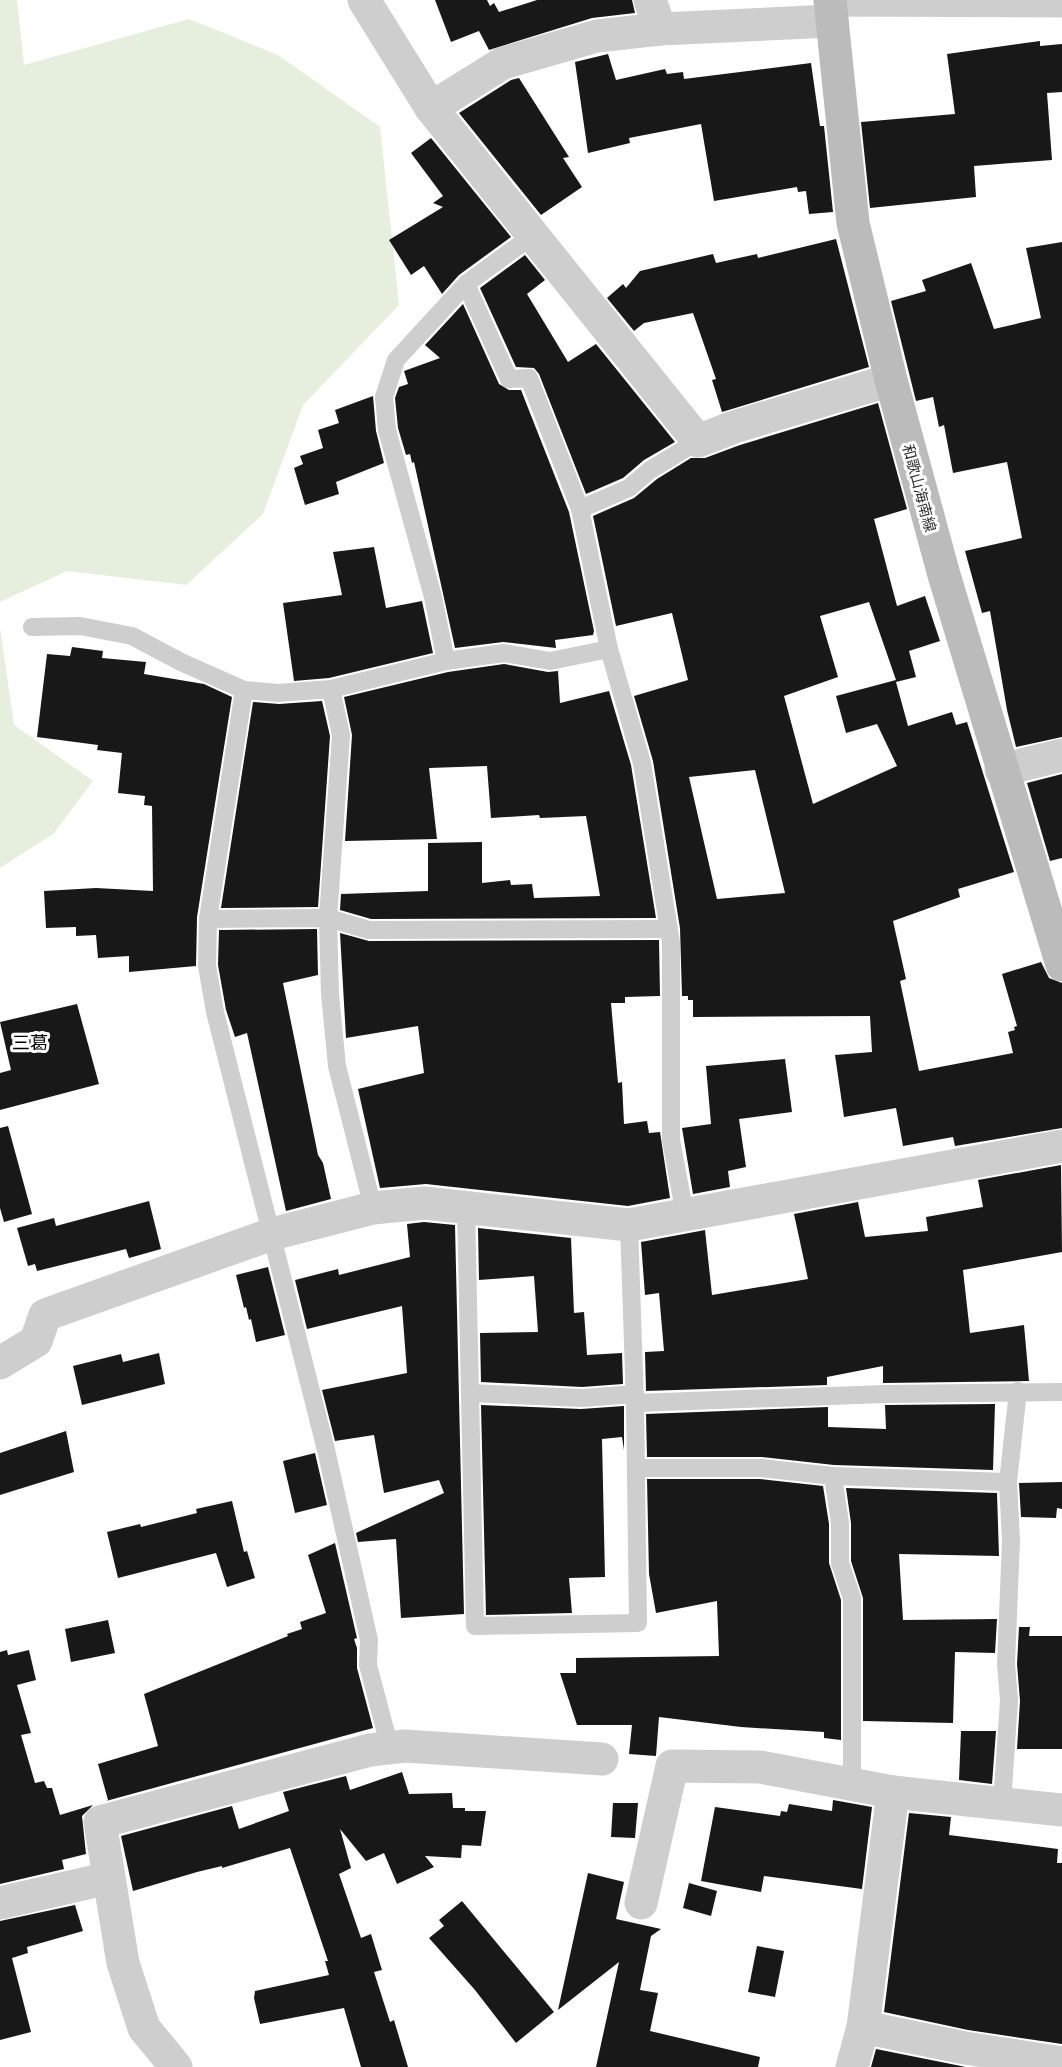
<svg xmlns="http://www.w3.org/2000/svg" width="1062" height="2067" font-family="'Open Sans','Noto Sans JP',sans-serif">
<rect width="100%" height="100%" fill="#fff"/>
<g fill="#e6eede">
<path d="M 0,0 L 17,0 L 24,65 L 189,19 L 278,55 L 380,127 L 399,305 L 303,405 L 263,514 L 186,585 L 67,571 L 0,602 Z"/>
<path d="M 0,628 L 14,725 L 93,781 L 53,834 L 0,868 Z"/>
</g>
<g fill="#181818" fill-rule="evenodd">
<path d="M 435,0 L 487,0 L 490,6 L 494,3 L 499,12 L 537,0 L 632,0 L 635,13 L 592,18 L 489,50 L 479,31 L 451,42 Z"/>
<path d="M 1040,41 L 1040,46 L 1062,44 L 1062,92 L 1047,93 L 1052,160 L 974,166 L 976,197 L 870,208 L 861,122 L 955,114 L 947,54 Z"/>
<path d="M 608,54 L 616,80 L 665,69 L 667,74 L 683,72 L 684,79 L 811,63 L 820,126 L 824,126 L 833,212 L 809,214 L 806,191 L 798,192 L 797,187 L 714,201 L 701,124 L 629,138 L 630,143 L 588,153 L 575,62 Z"/>
<path d="M 519,78 L 569,157 L 563,158 L 582,187 L 541,215 L 459,113 L 511,80 Z"/>
<path d="M 431,138 L 511,237 L 459,275 L 442,294 L 424,266 L 411,275 L 389,240 L 443,207 L 433,203 L 443,196 L 411,153 Z"/>
<path d="M 836,239 L 869,367 L 722,412 L 712,380 L 716,379 L 693,313 L 644,323 L 634,331 L 607,298 L 623,284 L 626,288 L 640,271 L 713,254 L 716,263 L 757,254 L 758,258 Z"/>
<path d="M 1062,242 L 1062,737 L 1016,747 L 1007,710 L 990,611 L 982,613 L 965,551 L 1022,538 L 1007,462 L 953,473 L 944,425 L 939,427 L 933,397 L 916,401 L 891,301 L 926,291 L 922,280 L 971,263 L 994,329 L 1041,318 L 1026,248 Z"/>
<path d="M 525,255 L 545,280 L 527,294 L 568,362 L 596,344 L 675,442 L 644,460 L 623,478 L 586,494 L 539,374 L 534,368 L 516,367 L 480,288 Z"/>
<path d="M 463,304 L 499,384 L 509,390 L 521,390 L 569,512 L 594,631 L 593,635 L 555,640 L 556,648 L 503,642 L 455,648 L 414,462 L 412,463 L 410,454 L 406,455 L 398,428 L 395,398 L 399,387 L 408,384 L 404,371 L 440,358 L 425,345 Z"/>
<path d="M 373,396 L 376,431 L 384,463 L 336,482 L 339,494 L 305,505 L 294,468 L 303,464 L 300,456 L 323,448 L 318,430 L 339,423 L 335,410 Z"/>
<path d="M 878,403 L 907,509 L 874,519 L 897,606 L 925,596 L 940,641 L 909,651 L 916,677 L 896,682 L 908,726 L 952,712 L 956,725 L 967,722 L 1014,872 L 958,889 L 960,897 L 893,921 L 906,979 L 900,981 L 919,1071 L 1013,1053 L 1008,1032 L 1015,1030 L 1014,1027 L 1017,1026 L 1002,974 L 1041,962 L 1049,978 L 1062,983 L 1062,1128 L 955,1146 L 953,1137 L 903,1146 L 896,1108 L 844,1117 L 835,1055 L 872,1052 L 870,1016 L 693,1017 L 693,1000 L 688,1000 L 688,996 L 682,996 L 680,928 L 653,761 L 634,696 L 688,680 L 672,613 L 616,626 L 593,516 L 634,498 L 657,479 L 691,458 L 705,458 L 740,445 ZM 869,602 L 896,680 L 836,696 L 846,733 L 877,724 L 897,766 L 813,804 L 784,696 L 838,677 L 820,616 ZM 755,770 L 785,893 L 717,899 L 689,777 Z"/>
<path d="M 374,547 L 386,608 L 422,601 L 433,653 L 329,678 L 294,681 L 283,603 L 342,595 L 333,552 Z"/>
<path d="M 72,647 L 103,651 L 102,658 L 146,662 L 144,674 L 204,684 L 232,697 L 197,917 L 196,966 L 129,972 L 129,956 L 98,958 L 96,935 L 76,936 L 76,927 L 46,928 L 44,891 L 96,888 L 153,891 L 152,806 L 144,805 L 145,796 L 118,793 L 122,753 L 97,750 L 98,745 L 37,737 L 47,654 L 70,656 Z"/>
<path d="M 504,664 L 548,672 L 558,671 L 560,703 L 609,691 L 631,765 L 656,918 L 371,919 L 340,910 L 341,894 L 428,891 L 428,843 L 482,842 L 482,883 L 510,880 L 511,885 L 532,884 L 534,898 L 600,896 L 586,816 L 540,818 L 539,815 L 491,818 L 487,766 L 429,768 L 437,839 L 345,841 L 352,735 L 344,697 L 448,672 Z"/>
<path d="M 322,701 L 330,736 L 318,907 L 221,908 L 253,702 L 279,704 Z"/>
<path d="M 1062,774 L 1062,858 L 1050,861 L 1027,783 Z"/>
<path d="M 317,929 L 318,975 L 283,983 L 318,1155 L 323,1163 L 331,1199 L 286,1211 L 247,1033 L 235,1037 L 226,1010 L 218,965 L 219,930 Z"/>
<path d="M 340,933 L 369,941 L 659,940 L 660,996 L 625,997 L 625,1003 L 611,1003 L 618,1083 L 622,1082 L 624,1124 L 647,1121 L 649,1133 L 660,1132 L 670,1198 L 628,1206 L 426,1184 L 380,1188 L 358,1089 L 424,1073 L 418,1026 L 346,1038 Z"/>
<path d="M 77,1004 L 99,1084 L 0,1110 L 0,1073 L 11,1070 L 0,1022 Z"/>
<path d="M 785,1059 L 792,1112 L 739,1119 L 746,1167 L 728,1171 L 730,1187 L 693,1194 L 682,1128 L 711,1124 L 706,1066 Z"/>
<path d="M 8,1126 L 32,1214 L 4,1222 L 0,1208 L 0,1128 Z"/>
<path d="M 1061,1165 L 1062,1252 L 963,1270 L 970,1333 L 1024,1325 L 1029,1381 L 883,1383 L 883,1366 L 827,1377 L 827,1385 L 646,1391 L 645,1352 L 664,1351 L 659,1293 L 645,1295 L 641,1242 L 705,1230 L 712,1295 L 808,1279 L 794,1214 L 858,1202 L 865,1237 L 928,1231 L 926,1217 L 983,1207 L 978,1180 Z"/>
<path d="M 149,1201 L 161,1249 L 129,1258 L 126,1249 L 37,1271 L 35,1264 L 28,1266 L 17,1228 L 54,1218 L 56,1226 Z"/>
<path d="M 424,1222 L 455,1225 L 464,1614 L 401,1618 L 396,1539 L 358,1542 L 356,1533 L 444,1493 L 439,1480 L 384,1493 L 374,1435 L 335,1441 L 322,1390 L 407,1373 L 402,1306 L 307,1329 L 295,1280 L 338,1269 L 339,1275 L 410,1257 L 407,1224 Z"/>
<path d="M 478,1228 L 571,1238 L 574,1313 L 584,1312 L 587,1355 L 622,1353 L 623,1384 L 582,1387 L 481,1382 L 480,1333 L 538,1332 L 534,1276 L 479,1280 Z"/>
<path d="M 268,1267 L 285,1335 L 256,1342 L 251,1319 L 249,1320 L 246,1307 L 244,1308 L 236,1275 Z"/>
<path d="M 159,1353 L 165,1384 L 82,1405 L 73,1366 L 121,1354 L 123,1362 Z"/>
<path d="M 995,1404 L 993,1470 L 834,1465 L 761,1457 L 647,1457 L 646,1414 L 828,1407 L 828,1427 L 886,1429 L 885,1405 Z"/>
<path d="M 481,1405 L 581,1409 L 624,1406 L 624,1450 L 622,1437 L 602,1439 L 605,1577 L 569,1578 L 572,1613 L 486,1615 Z"/>
<path d="M 66,1431 L 74,1472 L 0,1495 L 0,1453 Z"/>
<path d="M 315,1453 L 327,1505 L 295,1513 L 283,1461 Z"/>
<path d="M 647,1479 L 760,1479 L 823,1486 L 829,1524 L 829,1563 L 841,1600 L 841,1740 L 824,1738 L 824,1732 L 741,1727 L 659,1717 L 656,1756 L 629,1754 L 632,1725 L 577,1725 L 560,1673 L 576,1673 L 576,1658 L 719,1656 L 717,1601 L 656,1613 L 649,1574 Z"/>
<path d="M 1062,1482 L 1062,1509 L 1057,1508 L 1056,1518 L 1021,1517 L 1019,1483 Z"/>
<path d="M 846,1488 L 997,1493 L 999,1556 L 899,1554 L 903,1620 L 997,1619 L 995,1653 L 955,1652 L 953,1723 L 863,1721 L 863,1598 L 851,1561 L 851,1523 Z"/>
<path d="M 232,1501 L 244,1552 L 247,1551 L 255,1578 L 227,1587 L 216,1553 L 118,1578 L 107,1532 L 140,1524 L 141,1527 L 197,1513 L 196,1509 Z"/>
<path d="M 335,1543 L 357,1638 L 354,1639 L 357,1648 L 357,1668 L 373,1728 L 106,1801 L 108,1800 L 98,1764 L 158,1746 L 144,1694 L 288,1636 L 287,1634 L 302,1629 L 300,1622 L 326,1613 L 308,1555 Z"/>
<path d="M 108,1620 L 115,1653 L 71,1662 L 65,1629 Z"/>
<path d="M 1019,1627 L 1030,1627 L 1029,1636 L 1062,1636 L 1062,1749 L 1017,1749 L 1020,1701 L 1017,1664 Z"/>
<path d="M 7,1650 L 8,1655 L 29,1650 L 36,1680 L 17,1685 L 31,1733 L 21,1735 L 35,1783 L 44,1781 L 47,1788 L 52,1788 L 60,1815 L 93,1805 L 82,1816 L 86,1854 L 62,1860 L 64,1869 L 0,1884 L 0,1652 Z"/>
<path d="M 961,1731 L 996,1731 L 992,1784 L 959,1780 Z"/>
<path d="M 402,1772 L 409,1794 L 452,1793 L 453,1808 L 465,1808 L 465,1811 L 486,1811 L 481,1846 L 462,1845 L 461,1858 L 425,1856 L 434,1867 L 397,1884 L 384,1853 L 366,1861 L 340,1829 L 351,1868 L 339,1874 L 361,1938 L 371,1934 L 382,1970 L 374,1972 L 390,2022 L 394,2020 L 408,2067 L 361,2067 L 344,2008 L 260,2024 L 254,1998 L 255,1991 L 329,1975 L 325,1961 L 328,1961 L 290,1848 L 222,1868 L 222,1866 L 197,1872 L 133,1891 L 121,1836 L 232,1806 L 239,1829 L 289,1811 L 283,1792 L 346,1776 L 350,1790 Z"/>
<path d="M 833,1800 L 872,1807 L 862,1889 L 764,1876 L 761,1892 L 701,1881 L 715,1807 L 780,1816 L 781,1811 L 787,1812 L 789,1804 L 832,1811 Z"/>
<path d="M 613,1803 L 638,1803 L 635,1838 L 611,1837 Z"/>
<path d="M 909,1813 L 951,1817 L 949,1835 L 1058,1849 L 1057,1863 L 1062,1863 L 1062,2044 L 968,2030 L 884,2012 Z"/>
<path d="M 588,1873 L 624,1882 L 616,1919 L 661,1929 L 651,1936 L 640,1990 L 658,1993 L 650,2031 L 760,2057 L 758,2067 L 596,2067 L 619,1962 L 558,2010 Z"/>
<path d="M 689,1883 L 717,1891 L 711,1916 L 683,1908 Z"/>
<path d="M 462,1901 L 554,2012 L 516,2043 L 475,1990 L 429,1938 L 444,1926 L 439,1920 Z"/>
<path d="M 75,1905 L 83,1931 L 27,1947 L 28,1953 L 12,1958 L 31,2032 L 0,2040 L 0,1921 Z"/>
<path d="M 757,1946 L 784,1951 L 775,1997 L 748,1992 Z"/>
<path d="M 876,2049 L 961,2066 L 965,2067 L 871,2067 Z"/>
</g>
<g fill="none" stroke-linecap="round" stroke-linejoin="round">
<g stroke="#cecece" stroke-width="18">
<path d="M 533,235 L 466,284 L 509,379 L 529,378 L 580,509 L 629,488 L 650,470 L 698,441"/>
<path d="M 466,284 L 396,360 L 384,397 L 387,430 L 433,597 L 446,661 L 504,653 L 550,661 L 609,649 L 580,509"/>
<path d="M 32,627 L 80,626 L 132,636 L 181,662 L 244,690 L 278,693 L 331,689 L 446,661"/>
<path d="M 609,649 L 642,763 L 671,943 L 671,1140 L 685,1215"/>
<path d="M 331,689 L 341,735 L 328,918 L 330,994 L 337,1066 L 373,1208"/>
<path d="M 244,690 L 208,919 L 207,966 L 215,1012 L 326,1450 L 369,1640 L 368,1665 L 390,1748"/>
<path d="M 208,919 L 328,918 L 369,930 L 669,929"/>
<path d="M 466,1208 L 475,1626 L 638,1623 L 635,1403 L 629,1225"/>
<path d="M 471,1393 L 582,1398 L 635,1394"/>
<path d="M 635,1403 L 885,1394 L 1062,1392"/>
<path d="M 636,1468 L 761,1468 L 833,1476 L 1008,1482"/>
<path d="M 833,1476 L 840,1523 L 840,1563 L 852,1598 L 852,1784"/>
<path d="M 1002,1804 L 1009,1700 L 1006,1664 L 1011,1541 L 1008,1482 L 1018,1391"/>
</g>
<g stroke="#cecece" stroke-width="33">
<path d="M 364,0 L 431,108 L 698,441 L 734,427 L 891,380"/>
<path d="M 650,0 L 660,29"/>
<path d="M 830,0 L 1062,1"/>
<path d="M 431,108 L 503,63 L 597,36 L 660,29 L 832,21"/>
<path d="M 1001,770 L 1062,755"/>
<path d="M 0,1363 L 36,1341 L 45,1315 L 272,1234 L 373,1208 L 424,1203 L 629,1225 L 1062,1146"/>
<path d="M 893,1792 L 863,2027 L 965,2048 L 1062,2063"/>
<path d="M 0,1903 L 109,1878"/>
<path d="M 641,1903 L 672,1766 L 760,1767 L 893,1792 L 1062,1810"/>
<path d="M 176,2067 L 144,2028 L 123,1963 L 100,1822 L 370,1750 L 405,1746 L 602,1759"/>
<path d="M 852,2067 L 863,2027"/>
</g>
<path stroke="#bbb" stroke-width="33" d="M 830,0 L 853,223 L 891,380 L 944,575 L 1062,965"/>
</g>
<g text-anchor="middle" dominant-baseline="central" stroke-width="6" stroke-linejoin="round" paint-order="stroke">
<g font-size="15" fill="#313131" stroke="#fff">
<text transform="translate(920 488) rotate(75)">和歌山海南線</text>
</g>
<g font-size="18" fill="#000" stroke="#fff">
<text x="30" y="1042">三葛</text>
</g>
</g>
</svg>
